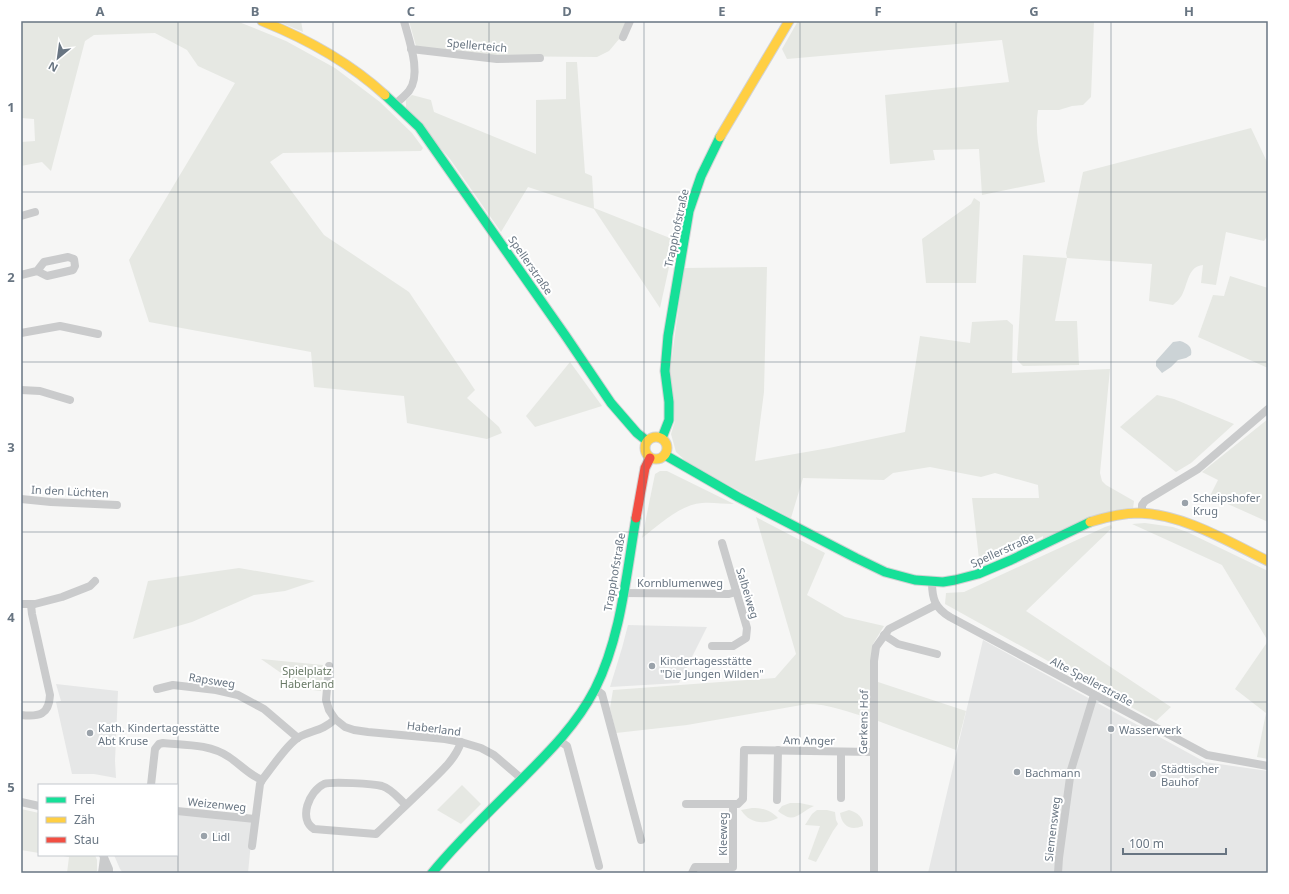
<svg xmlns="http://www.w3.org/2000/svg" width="1289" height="894" font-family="'Noto Sans',sans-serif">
<rect width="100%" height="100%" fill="#f6f6f5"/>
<g fill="#e6e7e7">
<path d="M 628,625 L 707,627 L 679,683 L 610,687 L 622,648 Z"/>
<path d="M 983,640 L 1205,762 L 1268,771 L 1268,873 L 928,873 Z"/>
<path d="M 56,684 L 118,691 L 115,761 L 116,778 L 94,774 L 72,774 L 56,702 L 61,701 Z"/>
<path d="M 177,814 L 253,822 L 248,873 L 123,873 L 120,869 L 114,855 L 177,855 Z"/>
</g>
<g fill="#e6e8e3">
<path d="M 21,21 L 234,21 L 239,22 L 286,41 L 335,68 L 380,102 L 412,133 L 423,148 L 421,151 L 283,153 L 270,162 L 324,235 L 409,292 L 475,390 L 467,398 L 499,427 L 502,433 L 487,439 L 407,423 L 404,396 L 314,387 L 311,352 L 149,322 L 129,260 L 235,83 L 198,66 L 187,50 L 155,33 L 94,35 L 85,41 L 51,171 L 42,162 L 21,166 L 21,142 L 35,141 L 34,119 L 21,118 Z"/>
<path d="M 277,21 L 301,21 L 303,32 Z"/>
<path d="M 409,21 L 627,21 L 620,38 L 609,51 L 597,57 L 491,56 L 416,46 Z"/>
<path d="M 798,21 L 1094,21 L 1091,97 L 1083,105 L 1072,106 L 1059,110 L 1038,110 C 1034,133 1041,159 1045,182 L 982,195 L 979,149 L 933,150 L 935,160 L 890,164 L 885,95 L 1009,82 L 1002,40 L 787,59 L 782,49 Z"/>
<path d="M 566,62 L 577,62 L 585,173 L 592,176 L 594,208 L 675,240 L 660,308 L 594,209 L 528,187 L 501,232 L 450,159 L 406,108 L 406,100 L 412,95 L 431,100 L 434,112 L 536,154 L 536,100 L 566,99 Z"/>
<path d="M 1251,128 L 1268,164 L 1268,235 L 1264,241 L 1226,232 L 1216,285 L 1201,283 L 1203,265 C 1188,266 1188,284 1182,295 C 1180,299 1176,302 1173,305 L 1149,301 L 1152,264 L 1067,258 L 1055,321 L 1077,321 L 1079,365 L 1023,366 L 1017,360 L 1023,255 L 1067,258 L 1066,253 L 1083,172 Z"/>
<path d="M 974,198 L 980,202 L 976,283 L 926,283 L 922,239 L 971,204 Z"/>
<path d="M 767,267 L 764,392 L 755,461 L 829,448 L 905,432 L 920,336 L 970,343 L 972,322 L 1007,320 L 1013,325 L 1012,373 L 1110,369 L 1100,473 L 1102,481 L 1106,485 L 1134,501 L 1133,509 L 1043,539 L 1043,536 L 980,568 L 972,498 L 1039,498 L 1038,485 L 995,473 L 981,477 L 930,467 L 893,473 L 884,480 L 803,478 L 791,518 L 690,465 L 676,452 L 671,434 L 675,421 L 670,371 L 684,268 Z"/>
<path d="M 1230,276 L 1268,288 L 1268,368 L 1198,337 L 1213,295 L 1224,296 Z"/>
<path d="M 570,362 L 602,406 L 535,427 L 526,416 Z"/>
<path d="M 1157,395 L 1174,399 L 1234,424 L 1191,463 L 1176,472 L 1120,427 Z"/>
<path d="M 1268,419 L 1268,522 L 1210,496 L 1218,480 L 1202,472 Z"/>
<path d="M 660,471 L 667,471 L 734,504 C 723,504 712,502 702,503 C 679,505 659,525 642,538 L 655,474 Z"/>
<path d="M 756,517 L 825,553 L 807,595 L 845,617 L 884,626 L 873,644 L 871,719 C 849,712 829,704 807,704 L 687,725 L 616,733 L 610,708 L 613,690 L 775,678 L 796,654 Z"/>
<path d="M 1145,523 L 1173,527 L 1187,532 L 1268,571 L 1268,641 L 1222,565 L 1132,524 Z"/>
<path d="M 1111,525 L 1112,528 L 1026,611 L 1171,707 L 1156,721 L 945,604 L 946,593 L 964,592 L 1105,527 Z"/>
<path d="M 239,568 L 315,581 L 285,591 L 254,595 L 192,622 L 133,639 L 148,581 Z"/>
<path d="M 1268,641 L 1268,759 L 1257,757 L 1266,713 L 1235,689 Z"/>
<path d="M 261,659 L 323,665 L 321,691 L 304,689 Z"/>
<path d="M 878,682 L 966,711 L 956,750 L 878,721 Z"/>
<path d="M 462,785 L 481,804 L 461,824 L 437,810 Z"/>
<path d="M 790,803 L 800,803 L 814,806 C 798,813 795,825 778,811 L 782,806 Z"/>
<path d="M 752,808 C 763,808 770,810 778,818 C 764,825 750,824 741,810 Z"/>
<path d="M 21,809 L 39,813 L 39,853 L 21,850 Z"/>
<path d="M 817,810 L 827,810 L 835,812 L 836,820 L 838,824 L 833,831 L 816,862 L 808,859 L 820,826 L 805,825 L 812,814 Z"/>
<path d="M 849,810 C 857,812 864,818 863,826 C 850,831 842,826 840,813 Z"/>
<path d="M 58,855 L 95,855 L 97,860 L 97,871 L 94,873 L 67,873 L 69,857 Z"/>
</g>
<path fill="#ccd3d6" d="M 1180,341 C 1187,343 1193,347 1191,355 L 1186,358 L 1178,360 L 1171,367 L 1162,373 L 1156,366 L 1156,361 L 1173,342 Z"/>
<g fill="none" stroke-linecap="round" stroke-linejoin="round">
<defs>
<g id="fast">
<path d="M 385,95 L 419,127 L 565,335 L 611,403 L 637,433 L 647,441"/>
<path d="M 662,438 L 669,420 L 669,402 L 665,371 L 668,336 L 689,211 L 701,176 L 720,137"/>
<path d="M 665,455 L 738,497 L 856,558 L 885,572 L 915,580 L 943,582 L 955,580 L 978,574 L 1011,560 L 1090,522"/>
<path d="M 432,873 C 460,839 492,809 522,779 C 550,751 577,724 595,689 C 621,637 626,576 636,518"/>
</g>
<g id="slow">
<path d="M 262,21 C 307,39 349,62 385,95"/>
<path d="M 720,137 L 789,21"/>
<circle cx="656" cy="448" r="11"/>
<path d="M 1090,522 C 1106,517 1122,513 1139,513 C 1183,514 1229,542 1268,561"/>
</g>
<path id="jam" d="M 636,518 L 645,468 L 650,458"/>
</defs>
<use href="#fast" stroke="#d2d2d3" stroke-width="11"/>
<use href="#slow" stroke="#d2d2d3" stroke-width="11"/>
<use href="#jam" stroke="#d2d2d3" stroke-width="11"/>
<g stroke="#cacbcc" stroke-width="8">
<path d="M 623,37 L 630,21"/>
<path d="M 411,49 L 497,59 L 540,58"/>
<path d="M 395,104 C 400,100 405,96 409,91 C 422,74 409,40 404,21"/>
<path d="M 21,216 L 35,212"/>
<path d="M 21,275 L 37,271 L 44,262 L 68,257 L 74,259 L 75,266 L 73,270 L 47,276 L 37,271"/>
<path d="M 21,333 L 60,326 L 98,334"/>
<path d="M 21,390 L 40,391 L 70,400"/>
<path d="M 21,499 L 51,502 L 117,505"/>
<path d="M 1142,514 L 1142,505 L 1145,501 L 1198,469 L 1268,409"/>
<path d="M 932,582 C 932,599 935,608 950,617 L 1207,755 L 1268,766"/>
<path d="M 623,593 L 729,594 L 736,592"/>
<path d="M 21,604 L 35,604 L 62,597 L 90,586 L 95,581"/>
<path d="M 884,635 L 898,644 L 937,654"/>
<path d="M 712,646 L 733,646 L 746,638 L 747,628 L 722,543"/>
<path d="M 329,666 L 326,700 L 329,710 L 335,719 L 345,727 L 354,730 L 368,732 L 445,739 L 461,742 L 481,748 L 494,755 L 522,779"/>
<path d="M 157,689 L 173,685 L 216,690 L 238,695 L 264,709 L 298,738"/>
<path d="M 595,689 L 602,694 L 641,840"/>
<path d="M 21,715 C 39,717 49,715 50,695 L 32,614 L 31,605"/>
<path d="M 560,741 L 567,746 L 599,866"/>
<path d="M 151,785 L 155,749 L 159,744 L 163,743 C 185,745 210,744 229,757 C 240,764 249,775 262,780"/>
<path d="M 841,798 L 841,752"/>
<path d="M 777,800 L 778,750"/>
<path d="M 21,802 L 39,806"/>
<path d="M 686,804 L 738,804 L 743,799 L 744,750 L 874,752"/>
<path d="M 406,805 C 399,799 392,789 382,786 C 374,784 332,781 324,784 C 309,791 298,819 314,829 L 376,834 C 392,819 407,804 423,789 C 437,775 455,761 461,742"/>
<path d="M 177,811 L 255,819"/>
<path d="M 252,846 L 260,784 L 262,780 C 271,769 287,744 299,737 C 312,730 323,731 335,719"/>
<path d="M 103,855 L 109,869 L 109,873"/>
<path d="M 102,873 L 104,858"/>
<path d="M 692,873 L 695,867 L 733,867 L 733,805"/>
<path d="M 874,873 L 874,661 L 876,647 L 889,629 L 936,605"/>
<path d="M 1058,873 L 1059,858 L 1071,770 L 1094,695"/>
</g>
<use href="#fast" stroke="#16e098" stroke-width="9"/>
<use href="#slow" stroke="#ffcf43" stroke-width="9"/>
<use href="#jam" stroke="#f24e42" stroke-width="9"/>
</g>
<path fill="none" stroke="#687582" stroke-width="1" stroke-opacity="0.55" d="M 178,21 L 178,873M 333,21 L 333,873M 489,21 L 489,873M 644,21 L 644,873M 800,21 L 800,873M 956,21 L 956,873M 1111,21 L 1111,873M 21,192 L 1268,192M 21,362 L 1268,362M 21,532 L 1268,532M 21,702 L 1268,702"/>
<g fill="#9aa2aa" stroke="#fff" stroke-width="1.5">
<circle cx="1185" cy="503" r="4"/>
<circle cx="652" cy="666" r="4"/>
<circle cx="1111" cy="729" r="4"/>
<circle cx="90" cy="733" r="4"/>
<circle cx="1017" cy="772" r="4"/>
<circle cx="1153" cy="774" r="4"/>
<circle cx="204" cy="836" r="4"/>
</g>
<g text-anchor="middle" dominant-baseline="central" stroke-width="4" stroke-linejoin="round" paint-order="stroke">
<g font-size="11" fill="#687582" stroke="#fff">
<text transform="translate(477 45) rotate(5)">Spellerteich</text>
<text transform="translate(676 228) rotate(-78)">Trapphofstraße</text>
<text transform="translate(531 265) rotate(55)">Spellerstraße</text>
<text transform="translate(70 491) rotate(3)">In den Lüchten</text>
<text transform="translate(1002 550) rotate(-24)">Spellerstraße</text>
<text transform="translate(614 572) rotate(-80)">Trapphofstraße</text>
<text x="680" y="582">Kornblumenweg</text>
<text transform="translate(748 593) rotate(73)">Salbeiweg</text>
<text transform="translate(212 680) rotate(9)">Rapsweg</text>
<text transform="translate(1092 681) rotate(28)">Alte Spellerstraße</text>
<text transform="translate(863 722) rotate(-89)">Gerkens Hof</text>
<text transform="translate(434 728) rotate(7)">Haberland</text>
<text transform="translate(809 740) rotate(1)">Am Anger</text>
<text transform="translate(217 804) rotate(6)">Weizenweg</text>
<text transform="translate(1052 829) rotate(-83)">Siemensweg</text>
<text transform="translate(722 834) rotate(-90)">Kleeweg</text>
</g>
<g font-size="11" fill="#687582" stroke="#fff" text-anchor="start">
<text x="1193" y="497">Scheipshofer<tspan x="1193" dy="13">Krug</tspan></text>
<text x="660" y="660">Kindertagesstätte<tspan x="660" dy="13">"Die Jungen Wilden"</tspan></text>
<text x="98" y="727">Kath. Kindertagesstätte<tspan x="98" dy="13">Abt Kruse</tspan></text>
<text x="1119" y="729">Wasserwerk</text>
<text x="1161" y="768">Städtischer<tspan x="1161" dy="13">Bauhof</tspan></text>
<text x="1025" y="772">Bachmann</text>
<text x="212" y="836">Lidl</text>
</g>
<g font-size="11" fill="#697a66" stroke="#fff">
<text x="307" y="670">Spielplatz<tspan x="307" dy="13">Haberland</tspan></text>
</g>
</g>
<rect width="1289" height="894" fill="none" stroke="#ffffff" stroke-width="44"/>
<rect x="38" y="784" width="140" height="72" fill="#ffffff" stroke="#c3c8cd"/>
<rect x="46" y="797" width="20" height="6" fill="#16e098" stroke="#c3c8cd"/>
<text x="74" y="804" font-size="12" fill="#687582">Frei</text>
<rect x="46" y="817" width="20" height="6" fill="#ffcf43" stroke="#c3c8cd"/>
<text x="74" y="824" font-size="12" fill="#687582">Zäh</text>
<rect x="46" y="837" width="20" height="6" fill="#f24e42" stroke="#c3c8cd"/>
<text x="74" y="844" font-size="12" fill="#687582">Stau</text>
<g transform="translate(58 58) rotate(209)" stroke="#ffffff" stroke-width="3" paint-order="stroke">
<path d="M0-3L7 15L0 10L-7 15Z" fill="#687582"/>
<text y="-6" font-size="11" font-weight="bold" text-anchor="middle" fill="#687582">N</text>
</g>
<path d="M1123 848v6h103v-6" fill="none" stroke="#687582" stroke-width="2"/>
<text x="1129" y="848" font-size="12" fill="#687582" stroke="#ffffff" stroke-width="3" paint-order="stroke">100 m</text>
<rect x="22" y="22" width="1245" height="850" fill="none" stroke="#687582" stroke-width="1.5"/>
<g font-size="13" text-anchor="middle" font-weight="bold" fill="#687582">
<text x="100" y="16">A</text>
<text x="255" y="16">B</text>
<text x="411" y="16">C</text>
<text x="567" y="16">D</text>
<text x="722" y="16">E</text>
<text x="878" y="16">F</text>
<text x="1034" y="16">G</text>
<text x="1189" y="16">H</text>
<text x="11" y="112">1</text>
<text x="11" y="282">2</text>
<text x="11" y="452">3</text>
<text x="11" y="622">4</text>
<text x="11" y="792">5</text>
</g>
</svg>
